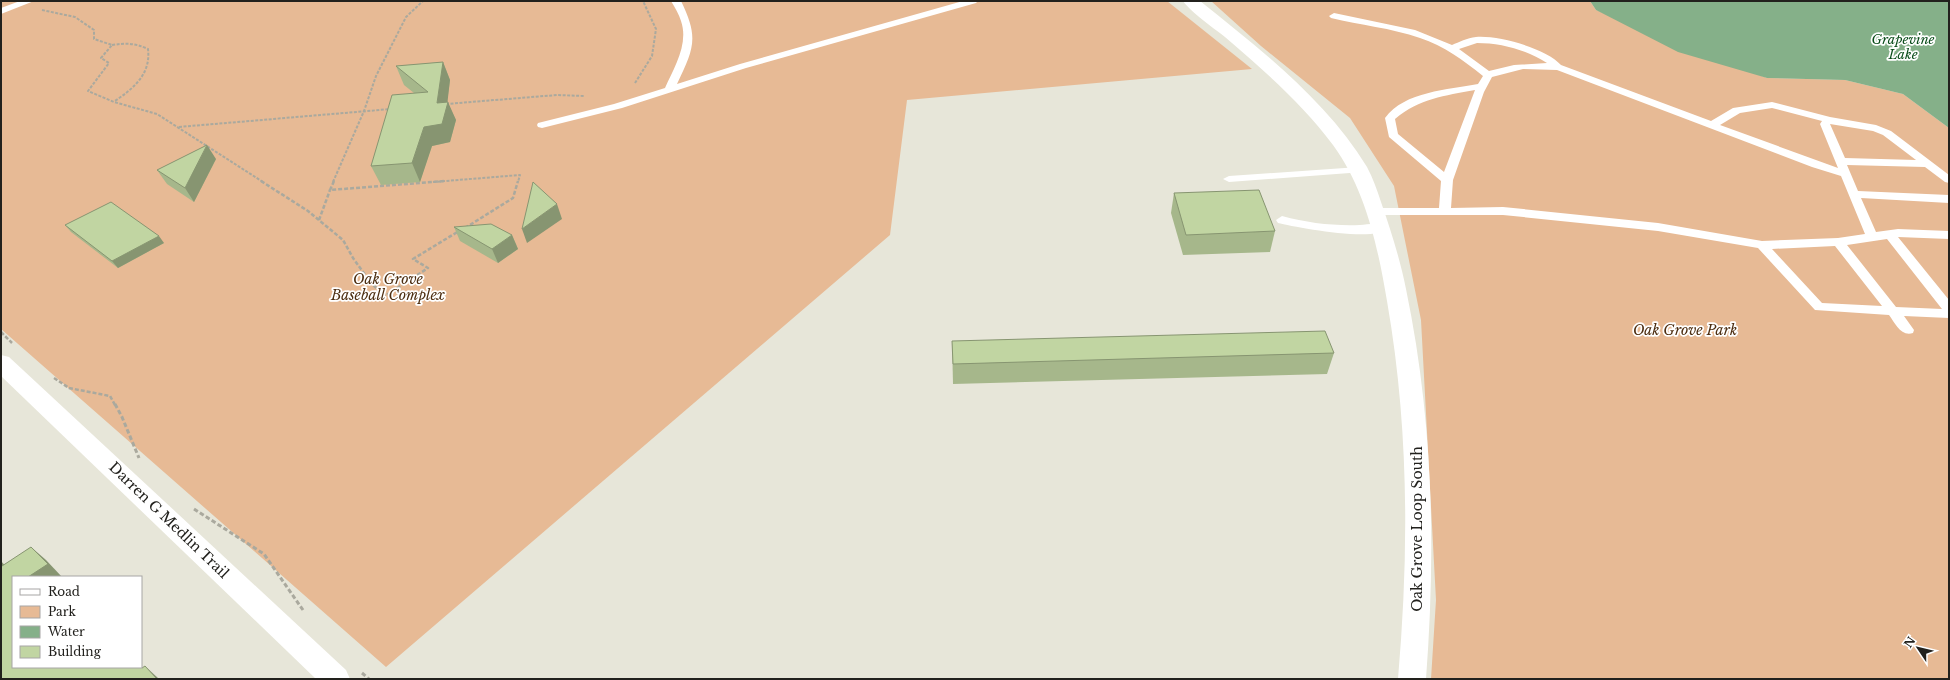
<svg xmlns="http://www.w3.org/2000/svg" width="1950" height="680" font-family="'Libre Baskerville',serif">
<rect width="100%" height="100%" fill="#e7e6d9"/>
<g fill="#e7ba95">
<path d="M 1,1 L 1167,1 L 1252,69 L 907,100 L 890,235 L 386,667 L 1,329 Z"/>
<path d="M 1211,1 L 1590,1 L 1596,10 L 1767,78 L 1845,80 L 1903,94 L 1949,128 L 1949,679 L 1431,679 L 1436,600 L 1421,320 L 1394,186 L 1350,118 L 1261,46 Z"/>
</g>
<path fill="#85b089" d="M 1590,1 L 1949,1 L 1949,128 L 1903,94 L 1845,80 L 1767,78 L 1678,52 L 1596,10 Z"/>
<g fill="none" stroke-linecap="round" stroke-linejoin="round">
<g stroke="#aaa99e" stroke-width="2" stroke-dasharray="3 1.5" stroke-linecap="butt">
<path d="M 42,10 L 75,17 L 94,30 L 94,39 L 112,45 L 101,58 L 109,63 L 88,91 L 114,102 L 157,114 L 263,182"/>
<path d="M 112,45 C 126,43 135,43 148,49 C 151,74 134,88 115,101"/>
<path d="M 635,83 L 652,56 L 656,29 L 643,1"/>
<path d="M 446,104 L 557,95 L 584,96"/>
<path d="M 179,127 L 391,109"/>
<path d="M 333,182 L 364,111 L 376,76 L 406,17 L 423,1"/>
<path d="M 433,182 L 520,175 L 518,182"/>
</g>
<g stroke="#aaa99e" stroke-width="2.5" stroke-dasharray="4 2" stroke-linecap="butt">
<path d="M 261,181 L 308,211 L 343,240 L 353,258 L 371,283 L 385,296 L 428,268 L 413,259 L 459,231"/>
<path d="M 334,181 L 330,190 L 445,181"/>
<path d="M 319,220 L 330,190"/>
<path d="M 465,228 L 513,198 L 518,181"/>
<path d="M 1,332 L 12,343"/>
<path d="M 54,378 L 69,388 L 110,396 L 115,405"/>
</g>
<g stroke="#aaa99e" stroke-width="3" stroke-dasharray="4.5 2.5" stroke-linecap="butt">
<path d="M 115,404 L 122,417 L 139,458"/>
<path d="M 194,509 L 264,554 L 303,610"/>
<path d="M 362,673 L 369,679"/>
</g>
<g fill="#fff" fill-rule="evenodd">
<path d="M 20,1 L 34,1 L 1,14 L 1,8 Z"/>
<path d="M 671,1 L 681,1 C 699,38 694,48 677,84 L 740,64 L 963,1 L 978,1 L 976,3 L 746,68 L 622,108 L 542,128 L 538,127 L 537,125 L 538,123 L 614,104 L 665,88 C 674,68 689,44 681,21 C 679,14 675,8 671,1 Z"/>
<path d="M 1334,13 L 1415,30 L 1452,45 C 1459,42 1467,38 1476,37 C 1497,35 1546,48 1561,65 L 1711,121 L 1733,108 L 1772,102 L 1830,117 L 1876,125 L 1891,131 L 1949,175 L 1949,183 L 1945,182 L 1925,167 L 1847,165 L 1858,191 L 1949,195 L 1949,203 L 1861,198 L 1876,232 L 1898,229 L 1949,231 L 1949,239 L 1898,237 L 1949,300 L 1949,318 L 1904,316 L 1914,330 L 1913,333 C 1901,337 1895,323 1889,315 L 1815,310 L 1758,248 L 1658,231 L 1503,215 L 1370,215 L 1368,212 L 1370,209 L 1374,208 L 1439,208 L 1441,181 L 1389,137 L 1385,118 C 1405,91 1448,90 1478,84 L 1483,76 C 1463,60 1444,46 1420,38 C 1391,28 1360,25 1331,18 L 1329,16 ZM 1477,43 C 1501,43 1527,50 1547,63 L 1514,65 L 1489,71 L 1459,49 ZM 1523,69 L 1557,70 L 1812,167 L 1841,176 L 1865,234 L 1838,238 L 1762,241 L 1658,223 L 1503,207 L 1451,208 L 1453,180 L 1484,92 L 1492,77 ZM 1475,90 L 1444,172 L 1398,134 L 1395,119 C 1420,98 1444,96 1475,90 ZM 1772,108 L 1822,121 L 1820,124 L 1838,168 L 1720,125 L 1740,113 ZM 1830,124 L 1873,131 L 1883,135 L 1916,160 L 1845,158 ZM 1887,239 L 1942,309 L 1896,307 L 1847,245 ZM 1835,246 L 1882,306 L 1822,303 L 1772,249 Z"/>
<path d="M 1359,167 L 1363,168 L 1365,170 L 1363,172 L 1229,182 L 1223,179 L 1229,176 Z"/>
<path d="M 1282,216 C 1308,223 1333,226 1360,225 C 1367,225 1382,221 1387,228 C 1378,243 1294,227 1278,223 L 1276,220 Z"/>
</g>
<path fill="#fff" fill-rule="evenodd" d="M 1,355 L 9,357 L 346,670 L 350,679 L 316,679 L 1,376 Z"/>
<path fill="#fff" fill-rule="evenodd" d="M 1183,1 L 1200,1 C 1260,49 1326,100 1367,167 C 1373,178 1377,190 1381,202 C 1391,231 1400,259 1406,289 C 1433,419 1436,548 1426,679 L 1398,679 C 1409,552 1409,427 1387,301 C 1378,248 1366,190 1333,145 C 1305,107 1268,74 1232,43 C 1219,31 1193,15 1183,1 Z"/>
</g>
<g fill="#a6b78b">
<path d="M 443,62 L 450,80 L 447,102 L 456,120 L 450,142 L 432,146 L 420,182 L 381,185 L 371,166 L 414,93 L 404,85 L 396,66 Z"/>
<path d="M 216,159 L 194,202 L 167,184 L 157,170 Z"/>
<path d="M 1174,193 L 1275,231 L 1270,252 L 1183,255 L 1171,213 Z"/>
<path d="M 65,225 L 164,243 L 118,268 L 71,232 Z"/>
<path d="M 454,227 L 512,235 L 518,249 L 498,263 L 460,241 Z"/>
<path d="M 952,341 L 1334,353 L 1327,374 L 953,384 Z"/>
</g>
<g fill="#879571">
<path d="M 443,62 L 450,80 L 447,106 L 448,102 L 456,120 L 450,142 L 432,146 L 420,182 L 412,163 L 424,127 L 437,103 Z"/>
<path d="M 207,145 L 216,159 L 194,202 L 185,188 Z"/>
<path d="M 557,204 L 562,219 L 527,243 L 522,229 Z"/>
<path d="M 512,235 L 518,249 L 498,263 L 492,249 Z"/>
<path d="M 159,236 L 164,243 L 118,268 L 112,261 Z"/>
<path d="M 31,547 L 46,560 L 62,577 L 28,577 Z"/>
<path d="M 1,561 L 15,577 L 1,565 Z"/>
<path d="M 145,666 L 159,679 L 157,679 Z"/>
</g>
<g fill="#c1d5a2" stroke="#879571">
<path d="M 443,62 L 437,103 L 448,102 L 442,124 L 424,127 L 412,163 L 371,166 L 392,95 L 428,92 L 396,66 Z"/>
<path d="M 207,145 L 185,188 L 157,170 Z"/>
<path d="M 533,182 L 557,204 L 522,229 Z"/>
<path d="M 1259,190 L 1275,231 L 1186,235 L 1174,193 Z"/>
<path d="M 111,202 L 159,236 L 112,261 L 65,225 Z"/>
<path d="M 491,224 L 512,235 L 492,249 L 454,227 Z"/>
<path d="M 1325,331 L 1334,353 L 953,364 L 952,341 Z"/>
<path d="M 31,547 L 48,564 L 28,577 L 13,577 L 13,667 L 141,667 L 142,668 L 145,666 L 157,679 L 1,679 L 1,565 L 2,566 Z"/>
</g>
<g text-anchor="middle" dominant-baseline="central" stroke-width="3.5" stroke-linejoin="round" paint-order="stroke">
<g font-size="13" font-style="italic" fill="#094c19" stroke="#fff">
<text x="1903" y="39">Grapevine<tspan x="1903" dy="15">Lake</tspan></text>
</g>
<g font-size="14" font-style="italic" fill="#4c2d10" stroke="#fff">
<text x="388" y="279">Oak Grove<tspan x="388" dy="16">Baseball Complex</tspan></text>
<text x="1685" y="330">Oak Grove Park</text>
</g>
<g font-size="14" fill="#22211d" stroke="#fff">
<text transform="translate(169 520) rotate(44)">Darren G Medlin Trail</text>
<text transform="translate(1417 529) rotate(-90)">Oak Grove Loop South</text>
</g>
</g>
<rect width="1950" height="680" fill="none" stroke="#22211d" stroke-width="4"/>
<rect x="12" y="576" width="130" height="92" fill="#ffffff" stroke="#a7a6a5"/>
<rect x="20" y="589" width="20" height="6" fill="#ffffff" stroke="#a7a6a5"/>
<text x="48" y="596" font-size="12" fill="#22211d">Road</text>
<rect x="20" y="606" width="20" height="12" fill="#e7ba95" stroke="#a7a6a5"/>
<text x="48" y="616" font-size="12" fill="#22211d">Park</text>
<rect x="20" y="626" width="20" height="12" fill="#85b089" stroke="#a7a6a5"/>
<text x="48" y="636" font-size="12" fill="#22211d">Water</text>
<rect x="20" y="646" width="20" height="12" fill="#c1d5a2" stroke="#a7a6a5"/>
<text x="48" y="656" font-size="12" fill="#22211d">Building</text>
<g transform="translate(1918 648) rotate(305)" stroke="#ffffff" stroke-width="3" paint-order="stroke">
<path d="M0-3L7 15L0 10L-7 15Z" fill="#22211d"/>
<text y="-6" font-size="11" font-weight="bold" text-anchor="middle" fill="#22211d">N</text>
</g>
</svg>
